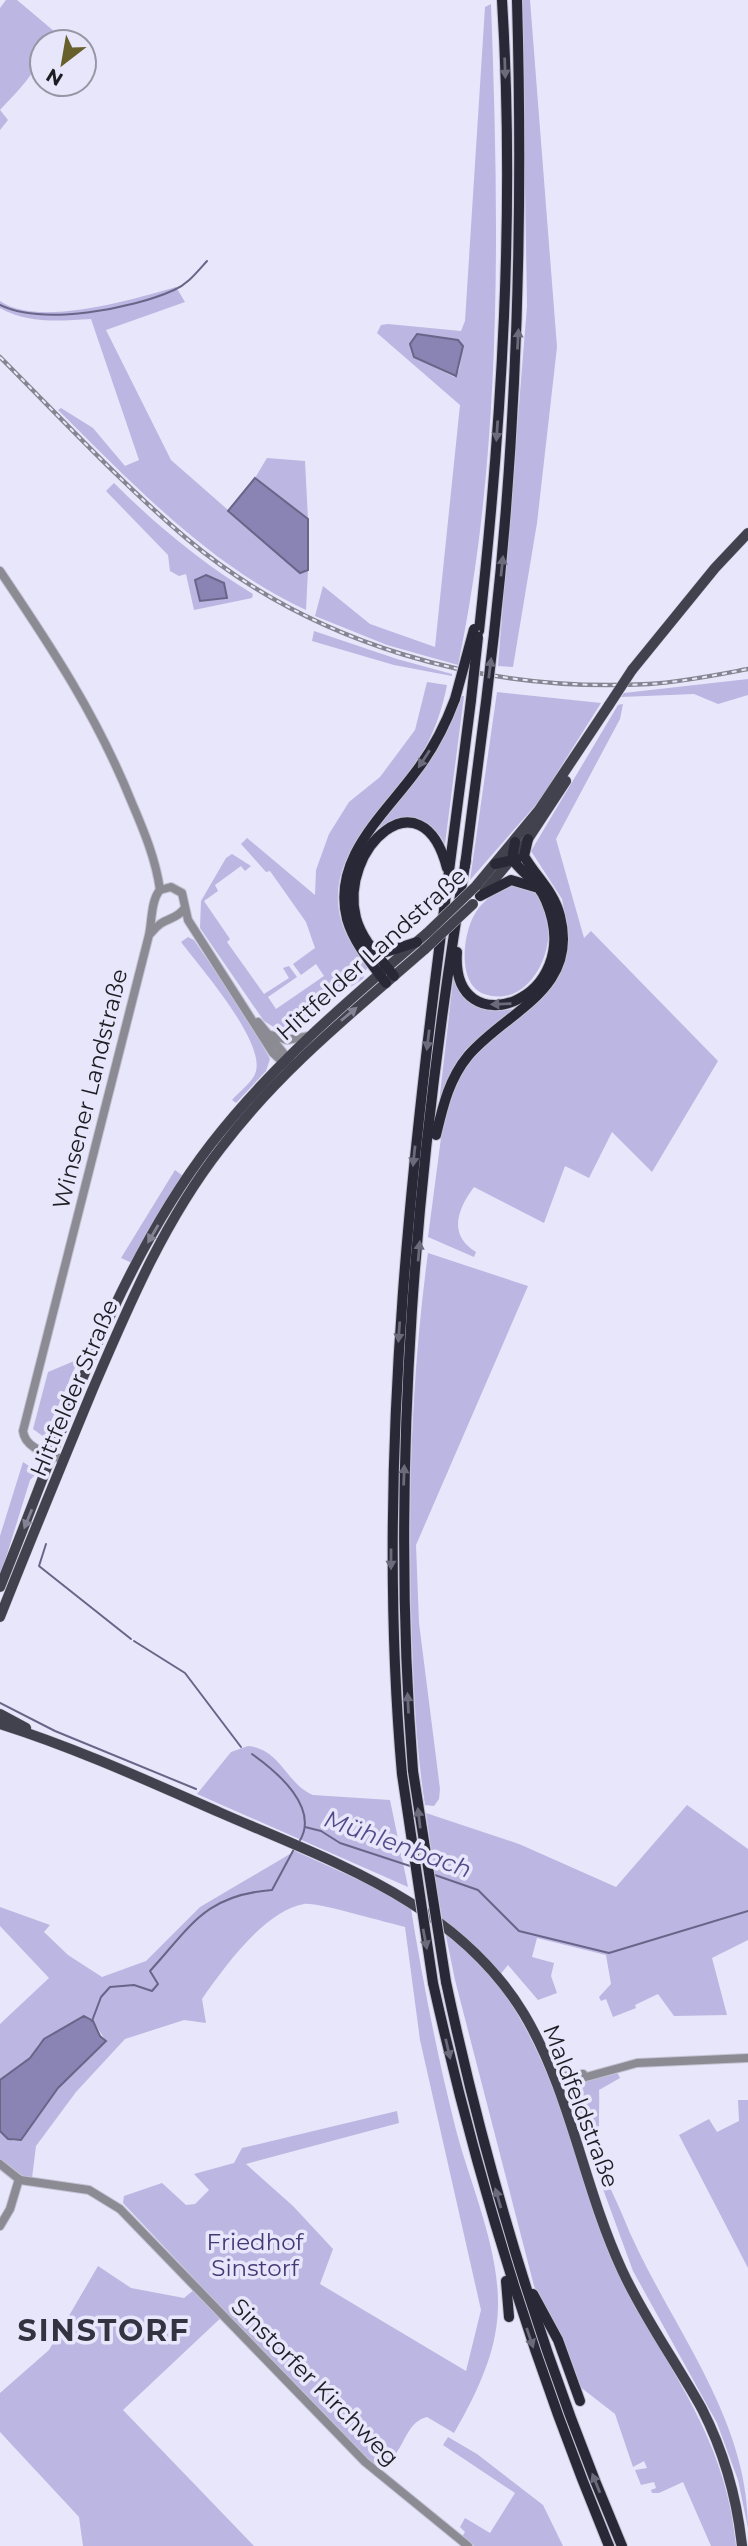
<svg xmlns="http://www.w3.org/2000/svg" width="748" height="2546" font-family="Montserrat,sans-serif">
<rect width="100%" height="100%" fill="#e8e6fa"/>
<g fill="#bbb6e2" fill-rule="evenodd">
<path d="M 6,0 L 17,0 L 55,32 L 49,42 L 42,42 C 42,70 18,90 0,110 L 8,120 L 0,130 L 0,8 Z"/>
<path d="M 522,0 L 530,0 L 557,347 L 537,523 L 513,667 L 498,666 L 527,306 Z"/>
<path d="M 491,4 C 499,221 503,451 458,665 L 387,645 L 315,616 L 323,586 L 370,624 L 435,647 L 460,405 L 377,333 L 381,325 L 388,324 L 461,331 L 465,321 L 485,7 ZM 418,334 L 458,340 L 463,346 L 459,370 L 454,377 L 414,357 Z"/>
<path d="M 176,287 L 185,302 L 106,330 L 171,460 L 300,573 L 308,570 L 306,610 C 209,565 134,485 58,410 L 61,408 L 93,428 L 125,466 L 139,460 L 91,319 C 59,321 29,324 0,308 L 0,301 C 38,328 134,299 176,287 Z"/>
<path d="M 267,458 L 305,461 L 308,519 L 255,478 Z"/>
<path d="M 114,483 C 156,525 202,563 253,594 L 252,598 L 194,610 L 186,574 L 179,576 L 170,571 L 168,555 L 106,491 Z"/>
<path d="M 314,631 L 397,659 L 452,674 L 452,676 L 394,665 L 312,641 Z"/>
<path d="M 748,679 L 748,695 L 718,704 L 694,694 L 621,697 L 624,693 Z"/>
<path d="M 427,682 L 447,685 C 443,706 436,727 426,746 C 395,802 315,856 344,929 C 349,942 360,954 368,965 L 363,979 L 346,990 L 304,1027 L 283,1033 L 264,1021 L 200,928 L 201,901 L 226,858 L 232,854 L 251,866 L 245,871 L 241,866 L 215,885 L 218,891 L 204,901 L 230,939 L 227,942 L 264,994 L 289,978 L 283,968 L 289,966 L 297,977 L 268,997 L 276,1009 L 324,976 L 316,964 L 301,975 L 293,964 L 315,948 L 306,922 L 270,871 L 266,872 L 241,844 L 247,838 L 315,895 L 316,870 L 329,834 L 349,802 L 380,777 L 415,730 Z"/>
<path d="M 497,692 L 601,703 L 540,800 L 470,880 Z"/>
<path d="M 460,696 L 464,696 L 445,844 C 429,813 400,816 373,831 L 430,761 Z"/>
<path d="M 623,704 L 620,719 L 556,839 L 584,938 L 591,931 L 718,1061 L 652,1172 L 612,1132 L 589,1178 L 565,1166 L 544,1223 L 474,1187 C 457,1210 448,1235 476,1252 L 474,1257 L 428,1237 L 444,1115 L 456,1083 L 477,1052 L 543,998 L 562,963 L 566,920 L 562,899 L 531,851 L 618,705 Z"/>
<path d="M 514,883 C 522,885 532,887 538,894 C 566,928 537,1012 484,994 C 456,984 463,931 476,912 C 486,897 499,891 514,883 Z"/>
<path d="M 188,937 L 194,940 L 251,1024 L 270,1059 L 266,1071 L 236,1103 L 232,1100 C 239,1092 254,1081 256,1071 C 264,1040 200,967 181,942 Z"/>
<path d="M 454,972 C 471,1004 479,1016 518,1008 L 466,1049 L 446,1082 L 439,1103 Z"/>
<path d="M 175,1170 L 183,1176 L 132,1263 L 121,1258 Z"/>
<path d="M 428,1253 L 528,1286 L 416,1545 L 419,1623 L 440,1789 L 439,1799 L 434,1806 L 425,1805 C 415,1741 413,1674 411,1609 C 408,1490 412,1371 428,1253 Z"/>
<path d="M 79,1359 L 44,1437 L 33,1429 L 48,1372 Z"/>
<path d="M 23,1462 L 38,1472 L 30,1480 L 0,1577 L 0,1536 Z"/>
<path d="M 248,1746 C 281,1749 286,1784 313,1795 L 390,1800 L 408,1887 L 197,1794 L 231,1752 Z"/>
<path d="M 687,1805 L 748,1849 L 748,1940 L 712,1958 L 727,2015 L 674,2016 L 658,1994 L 635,2005 L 636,2008 L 613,2017 L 606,1999 L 601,2001 L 599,1997 L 611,1984 L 606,1955 L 537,1938 L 532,1957 L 554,1963 L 551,1976 L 557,1993 L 538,2000 L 508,1965 L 495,1981 C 543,2043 565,2121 590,2194 C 597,2216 602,2240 612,2260 C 659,2359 726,2431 736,2546 L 711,2546 L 683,2482 L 659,2493 L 652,2493 L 651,2490 L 656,2488 L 654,2482 L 641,2485 L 635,2470 L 647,2468 L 644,2461 L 633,2467 L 615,2414 L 579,2386 L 562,2340 L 534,2286 L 455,1980 L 438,1897 L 426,1813 L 519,1844 L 616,1887 Z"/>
<path d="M 295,1851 L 410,1903 C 422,1977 436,2050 454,2122 C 470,2188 507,2261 496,2329 C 491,2364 472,2402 454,2433 L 427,2417 C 409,2421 405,2442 395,2455 C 391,2461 383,2464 376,2467 L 226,2313 L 123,2410 L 254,2546 L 83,2546 L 79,2517 L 0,2432 L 0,2393 L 49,2350 L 98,2266 L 131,2288 L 184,2298 L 200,2285 L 123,2203 L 124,2196 L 162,2183 L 186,2205 L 195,2204 L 209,2190 L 194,2174 L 234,2163 L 242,2148 L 397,2111 L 399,2123 L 246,2164 L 293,2206 L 333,2249 L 320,2284 L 466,2371 L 481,2310 L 420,2040 L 405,1927 C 387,1923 317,1902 304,1904 C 265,1910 223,1969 202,1999 L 206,2023 L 184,2020 L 125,2039 L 76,2092 L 36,2146 L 32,2178 L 19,2177 L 0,2160 L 0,2131 L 13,2141 L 22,2140 L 58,2088 L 106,2041 L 93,2021 L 84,2016 L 39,2044 L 30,2058 L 0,2080 L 0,2024 L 49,1978 L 0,1926 L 0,1907 L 50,1925 L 44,1932 L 68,1955 L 102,1977 L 146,1961 L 200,1907 Z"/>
<path d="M 617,2072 L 620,2078 L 599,2090 C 600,2113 597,2138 601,2160 C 604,2178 615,2197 622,2214 C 663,2318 748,2411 748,2528 L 738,2480 L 717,2423 L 633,2271 L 588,2148 L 578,2102 L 579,2090 L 586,2080 Z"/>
<path d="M 738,2100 L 748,2100 L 748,2268 L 679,2135 L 709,2119 L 717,2132 L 739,2121 Z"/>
<path d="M 448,2437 L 477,2454 L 543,2505 L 563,2546 L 474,2546 L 462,2537 L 465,2532 L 460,2527 L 465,2518 L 490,2533 L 515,2493 L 443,2445 Z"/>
</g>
<g fill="#8a84b4" stroke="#696589" stroke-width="2">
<path d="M 417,334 L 458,340 L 463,346 L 456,376 L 414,357 L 410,344 Z"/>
<path d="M 255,478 L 308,519 L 308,570 L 300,573 L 228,511 Z"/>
<path d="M 206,575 L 224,583 L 227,598 L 200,601 L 195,580 Z"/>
<path d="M 84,2016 L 93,2021 L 100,2036 L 106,2041 L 58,2088 L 21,2140 L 8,2139 L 0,2131 L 0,2080 L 30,2058 L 44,2039 Z"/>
</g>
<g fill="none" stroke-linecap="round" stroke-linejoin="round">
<g stroke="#696589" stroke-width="2">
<path d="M 0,305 C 43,326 132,309 174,290 C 188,284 197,272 207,261"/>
<path d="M 46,1544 L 39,1566 L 131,1639"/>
<path d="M 134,1641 L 185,1673 L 241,1747"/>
<path d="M 0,1703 L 55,1731 L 196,1789"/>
<path d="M 252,1754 C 276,1771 321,1808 299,1842"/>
<path d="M 305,1827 L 321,1831 L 340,1843 L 410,1866"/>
<path d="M 432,1874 L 478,1890 L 519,1931 L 609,1953 L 748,1911"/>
<path d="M 92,2021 L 101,1997 L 110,1987 L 134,1985 L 152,1991 L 158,1984 L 150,1971 C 191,1926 205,1895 272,1890 L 294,1849"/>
</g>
<defs>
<g id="minor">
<path d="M 0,571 C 52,648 97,716 132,803 C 144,831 156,860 160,890"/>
<path d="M 151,933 C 164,916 174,922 184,909"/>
<path d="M 258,1022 L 290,1061"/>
<path d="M 271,1035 L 287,1040 L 309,1036"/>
<path d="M 64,1460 C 49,1454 25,1449 23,1431 L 149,935 C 152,921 151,900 160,890 L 171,887 L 182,893 L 188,920 L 273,1053 L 287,1066"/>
<path d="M 554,2077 L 583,2074"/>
<path d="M 557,2085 L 637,2063 L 748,2058"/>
<path d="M 566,2108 L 579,2079"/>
<path d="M 0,2164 L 20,2180 L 89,2190 L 120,2209 L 365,2462 L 468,2546"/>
<path d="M 0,2226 L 10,2209 L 19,2179"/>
</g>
<g id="major">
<path d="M 632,670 L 715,568 L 748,533"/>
<path d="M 476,886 L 539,810 L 609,705"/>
<path d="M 484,892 L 528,839 L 566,781"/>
<path d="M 0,1587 C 60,1440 113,1271 211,1144 C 274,1063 350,999 427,933"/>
<path d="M 0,1617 C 30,1541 61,1466 92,1391 C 128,1307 164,1221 221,1148 C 279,1071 353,1012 425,949"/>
<path d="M 0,1714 L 26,1728"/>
<path d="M 0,1724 C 76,1748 148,1781 221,1813 C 333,1862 457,1903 524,2014 C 571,2093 583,2186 622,2270 C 644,2318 676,2362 702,2409 C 724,2452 737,2499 742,2546"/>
</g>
<g id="highway">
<path d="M 479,631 C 502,422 515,211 502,0"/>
<path d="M 494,634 C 518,423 523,212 517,0"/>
<path d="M 495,864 L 517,859"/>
<path d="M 465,866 L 486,702"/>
<path d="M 480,896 L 511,880 L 535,887"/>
<path d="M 371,946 L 386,952 L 417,942"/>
<path d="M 457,952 C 450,1049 589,1002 546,901 C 539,883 523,874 512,859 L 515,842"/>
<path d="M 394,976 C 380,958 362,940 356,918 C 338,849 422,771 447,868"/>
<path d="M 386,983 C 371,963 354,943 347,919 C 332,859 382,817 414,774 C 432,751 445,726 455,699"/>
<path d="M 436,1135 C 443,1106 449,1079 468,1056 C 506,1011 579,991 560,916 C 554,891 536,877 524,856 L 528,839"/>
<path d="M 413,1771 C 389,1467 416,1159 466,859"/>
<path d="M 402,1774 C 370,1413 426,1057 471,700"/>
<path d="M 446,1982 C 487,2175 544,2364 622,2546"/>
<path d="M 433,1983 C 476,2176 533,2363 609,2546"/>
<path d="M 506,2281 L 509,2317"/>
<path d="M 533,2294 L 558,2340 L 580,2401"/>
</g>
</defs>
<use href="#minor" stroke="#c3c2d3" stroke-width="10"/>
<use href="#major" stroke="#c3c2d3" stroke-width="11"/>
<use href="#highway" stroke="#c3c2d3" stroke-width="12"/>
<use href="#minor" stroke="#8c8b94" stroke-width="8"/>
<use href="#major" stroke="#42414e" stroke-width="10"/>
<use href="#highway" stroke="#292836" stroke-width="10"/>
<defs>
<path id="rail" d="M 0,357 C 61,418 120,482 186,538 C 313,645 484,693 649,684 C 682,682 716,675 748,669"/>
</defs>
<use href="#rail" stroke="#868592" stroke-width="4.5"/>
<use href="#rail" stroke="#e8e6fa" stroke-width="2" stroke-dasharray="5" stroke-linecap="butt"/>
<defs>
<g id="major-bridge">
<path d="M 609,705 L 632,670"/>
<path d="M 427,933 L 476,886"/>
<path d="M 425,949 L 473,904"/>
</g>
<g id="highway-bridge">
<path d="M 455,699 L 474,629"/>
<path d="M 471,700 L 478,637"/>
<path d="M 486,702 L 494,634"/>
<path d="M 413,1771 L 446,1982"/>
<path d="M 402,1774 L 433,1983"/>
</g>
</defs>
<use href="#major-bridge" stroke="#c3c2d3" stroke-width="11" stroke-linecap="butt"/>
<use href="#highway-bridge" stroke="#c3c2d3" stroke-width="12" stroke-linecap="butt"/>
<use href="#major-bridge" stroke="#42414e" stroke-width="10"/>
<use href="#highway-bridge" stroke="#292836" stroke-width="10"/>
</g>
<defs><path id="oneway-solid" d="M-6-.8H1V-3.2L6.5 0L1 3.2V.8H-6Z" transform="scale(1.75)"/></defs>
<g fill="#6c6a7b">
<use href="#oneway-solid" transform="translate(505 68) rotate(88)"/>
<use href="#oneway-solid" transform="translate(518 339) rotate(-87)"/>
<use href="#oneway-solid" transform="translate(497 431) rotate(94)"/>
<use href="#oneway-solid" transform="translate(502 566) rotate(-84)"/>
<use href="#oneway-solid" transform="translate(490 668) rotate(-83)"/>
<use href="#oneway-solid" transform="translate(424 759) rotate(123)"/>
<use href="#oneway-solid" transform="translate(501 1004) rotate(178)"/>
<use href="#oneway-solid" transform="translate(428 1040) rotate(97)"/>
<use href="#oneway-solid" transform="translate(414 1156) rotate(96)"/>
<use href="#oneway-solid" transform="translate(419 1251) rotate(-85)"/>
<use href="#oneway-solid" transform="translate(399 1332) rotate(94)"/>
<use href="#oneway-solid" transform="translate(404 1475) rotate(-88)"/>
<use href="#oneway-solid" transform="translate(391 1559) rotate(90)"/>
<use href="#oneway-solid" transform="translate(408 1703) rotate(-93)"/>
<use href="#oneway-solid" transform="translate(419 1818) rotate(-97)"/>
<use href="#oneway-solid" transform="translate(425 1939) rotate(79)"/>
<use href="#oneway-solid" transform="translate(448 2049) rotate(77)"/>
<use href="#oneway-solid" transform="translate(498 2198) rotate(-106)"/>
<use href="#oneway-solid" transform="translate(530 2338) rotate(71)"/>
<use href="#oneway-solid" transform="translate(596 2483) rotate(-112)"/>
</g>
<g fill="#848393">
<use href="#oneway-solid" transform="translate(349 1014) rotate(-40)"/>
<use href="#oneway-solid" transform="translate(153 1234) rotate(120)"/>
<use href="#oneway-solid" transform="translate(28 1519) rotate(112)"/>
</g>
<g text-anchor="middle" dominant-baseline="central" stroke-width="7" stroke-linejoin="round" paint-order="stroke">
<g font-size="23" fill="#1d1d24" stroke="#e8e6fa">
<text transform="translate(371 954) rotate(-42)">Hittfelder Landstraße</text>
<text transform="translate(90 1089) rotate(-76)">Winsener Landstraße</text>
<text transform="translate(74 1388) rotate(-67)">Hittfelder Straße</text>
<text transform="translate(581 2106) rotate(69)">Maldfeldstraße</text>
<text transform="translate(315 2382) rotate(45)">Sinstorfer Kirchweg</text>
</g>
<g font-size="23" fill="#453876" stroke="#e8e6fa">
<text x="255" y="2242">Friedhof<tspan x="255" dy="26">Sinstorf</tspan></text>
</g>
<g font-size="24" font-style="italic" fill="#554989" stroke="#e8e6fa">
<text transform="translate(398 1844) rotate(20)">Mühlenbach</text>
</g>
<g font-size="30" font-weight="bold" letter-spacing="2" fill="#343342" stroke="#e8e6fa">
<text x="104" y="2330">SINSTORF</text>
</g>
</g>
<g transform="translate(63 63) rotate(211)"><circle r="33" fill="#e8e6fa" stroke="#9796a4" stroke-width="2"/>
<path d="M0-5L12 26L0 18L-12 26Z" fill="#675f2c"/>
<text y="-10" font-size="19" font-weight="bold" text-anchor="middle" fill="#1d1d24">N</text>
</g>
</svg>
